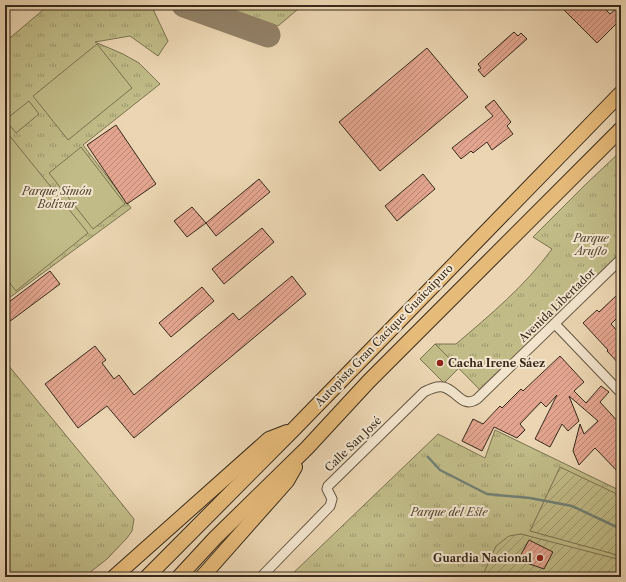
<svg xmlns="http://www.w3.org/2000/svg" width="626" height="582" font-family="'Libre Caslon Text',serif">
<defs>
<pattern id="grass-tufts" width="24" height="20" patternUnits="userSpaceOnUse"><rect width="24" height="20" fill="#c0bb87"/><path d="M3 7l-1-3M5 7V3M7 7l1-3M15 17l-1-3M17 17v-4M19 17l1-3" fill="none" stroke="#9d986e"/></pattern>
<pattern id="garden-furrows" width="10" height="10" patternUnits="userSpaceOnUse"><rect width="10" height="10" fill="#c0bb87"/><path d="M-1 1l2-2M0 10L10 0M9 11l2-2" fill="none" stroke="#9d986e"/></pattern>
<pattern id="building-hatch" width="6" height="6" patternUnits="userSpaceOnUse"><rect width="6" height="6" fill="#e3a58f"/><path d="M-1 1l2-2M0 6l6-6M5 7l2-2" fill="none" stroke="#b98774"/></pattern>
</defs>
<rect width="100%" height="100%" fill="#ebd5b2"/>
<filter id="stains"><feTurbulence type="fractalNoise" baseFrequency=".005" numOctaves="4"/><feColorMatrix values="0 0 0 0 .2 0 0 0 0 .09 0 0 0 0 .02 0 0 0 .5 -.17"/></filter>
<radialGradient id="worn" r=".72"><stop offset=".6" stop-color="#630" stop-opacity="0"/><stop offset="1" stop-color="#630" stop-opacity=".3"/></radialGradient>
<g fill="url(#grass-tufts)" stroke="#7c7351">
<path d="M 49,5 L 145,5 L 152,7 L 168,41 L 158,56 L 130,36 L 95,42 L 123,54 L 139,63 L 160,84 L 83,145 L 131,208 L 5,301 L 5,42 Z"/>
<path d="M 219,5 L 303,5 L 278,26 Z"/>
<path d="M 621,151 L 621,254 L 481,391 L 435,344 L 456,344 C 490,315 525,286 552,249 L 533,237 L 586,184 Z"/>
<path d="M 5,358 L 8,365 L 97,473 L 134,519 L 132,531 L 127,538 L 107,559 L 84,577 L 5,577 Z"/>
<path d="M 495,430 L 621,491 L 621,577 L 289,577 L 438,434 L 485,458 Z"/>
</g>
<g fill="url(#garden-furrows)" stroke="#7c7351">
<path d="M 560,467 L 621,496 L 621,556 L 530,531 Z"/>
<path d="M 521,534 L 621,560 L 621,577 L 482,577 L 496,546 L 509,536 Z"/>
</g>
<g fill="#c0bb87" stroke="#7c7351">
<path d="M 97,44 L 132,88 L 68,140 L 33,96 Z"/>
<path d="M 29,101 L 39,114 L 16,133 L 5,120 Z"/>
<path d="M 5,130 L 88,233 L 16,291 L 5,277 Z"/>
<path d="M 81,147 L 125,204 L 93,229 L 49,173 Z"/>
<path d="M 435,344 L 459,368 L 444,383 L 420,359 Z"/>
</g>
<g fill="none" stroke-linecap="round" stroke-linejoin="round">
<path stroke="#728075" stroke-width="2.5" d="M 428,457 L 440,470 L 487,494 L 530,498 L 572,506 L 621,529"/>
<path stroke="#928066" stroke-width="25" d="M 184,5 L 268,35"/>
</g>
<g fill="url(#building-hatch)" stroke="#382b1b">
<path d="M 566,5 L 601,5 L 610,14 L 621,5 L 621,19 L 597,43 L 563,9 Z"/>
<path d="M 514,32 L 518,36 L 521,33 L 527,39 L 484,77 L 478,70 L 481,68 L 478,64 Z"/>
<path d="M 427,48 L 468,97 L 380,171 L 339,122 Z"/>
<path d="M 494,100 L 511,122 L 507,126 L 513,134 L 492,150 L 487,142 L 473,153 L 471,151 L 461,159 L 452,148 L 493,116 L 485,107 Z"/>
<path d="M 116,125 L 156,184 L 127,204 L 87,145 Z"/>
<path d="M 423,174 L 435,189 L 397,221 L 385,206 Z"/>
<path d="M 259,179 L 270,192 L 216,236 L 206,223 Z"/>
<path d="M 192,207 L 206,223 L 187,237 L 174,221 Z"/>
<path d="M 262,228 L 274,242 L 224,284 L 212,269 Z"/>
<path d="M 50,271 L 60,284 L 5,325 L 5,305 Z"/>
<path d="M 292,276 L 306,294 L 134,438 L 107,406 L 78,428 L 45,384 L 95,346 L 106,360 L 102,363 L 114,379 L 119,375 L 134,395 L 233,313 L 239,320 Z"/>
<path d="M 202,287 L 214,301 L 171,337 L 159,323 Z"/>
<path d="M 617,295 L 621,299 L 621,314 L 611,324 L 621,335 L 621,366 L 607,351 L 608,350 L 583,323 L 597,310 L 599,312 Z"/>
<path d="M 560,356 L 584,382 L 574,391 L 586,403 L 601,386 L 609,392 L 600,402 L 621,425 L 621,475 L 595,448 L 579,465 L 573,451 L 580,424 L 584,434 L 598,421 L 569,396 L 579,421 L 568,431 L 562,424 L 550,447 L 535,439 L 557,395 L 546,407 L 541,402 L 520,424 L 525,430 L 517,438 L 494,427 L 482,451 L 462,441 L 473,419 L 483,424 L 500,406 L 502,408 L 521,389 L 523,391 Z"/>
<path d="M 529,540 L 553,552 L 544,569 L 518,560 Z"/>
</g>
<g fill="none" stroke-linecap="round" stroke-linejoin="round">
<defs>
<g id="minor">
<path d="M 555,324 L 621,393"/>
<path d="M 261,577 L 330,506 L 332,499 L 327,489 L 328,486 L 424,392 C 430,389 436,386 443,387 C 457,390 462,409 477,399 L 621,259"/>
</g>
<g id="highway">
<path d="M 114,577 L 269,439 L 287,432"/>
<path d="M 147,577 L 292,431 L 621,93"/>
<path d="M 179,577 L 215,538 L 307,448 L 369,381 L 621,129"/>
<path d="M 202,577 L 287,481 L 295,467"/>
</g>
</defs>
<use href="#minor" stroke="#655641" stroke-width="11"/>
<use href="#highway" stroke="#382b1b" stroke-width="16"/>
<use href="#minor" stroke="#f2e4cd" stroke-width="9"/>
<use href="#highway" stroke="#e6ba79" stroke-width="14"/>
</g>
<g fill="#8f2418" stroke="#f2e4cd" stroke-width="1.5">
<circle cx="440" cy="363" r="4"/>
<circle cx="540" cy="558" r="4"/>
</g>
<g text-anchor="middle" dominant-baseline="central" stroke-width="4" stroke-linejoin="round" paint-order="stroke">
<g font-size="11" font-style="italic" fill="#534831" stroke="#f2e4cd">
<text x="57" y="191">Parque Simón<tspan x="57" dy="13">Bolívar</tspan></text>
<text x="591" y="238">Parque<tspan x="591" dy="13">Aruflo</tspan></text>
<text x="449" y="512">Parque del Este</text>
</g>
<g font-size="11" fill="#382b1b" stroke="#f2e4cd">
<text transform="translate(557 305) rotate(-44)">Avenida Libertador</text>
<text transform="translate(384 335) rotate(-46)">Autopista Gran Cacique Guaicaipuro</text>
<text transform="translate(353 444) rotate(-44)">Calle San José</text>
</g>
<g font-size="11" font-weight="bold" fill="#382b1b" stroke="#f2e4cd" text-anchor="start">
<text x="448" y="363">Cacha Irene Sáez</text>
<text x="532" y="558" text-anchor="end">Guardia Nacional</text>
</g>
</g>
<rect width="626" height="582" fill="none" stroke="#ebd5b2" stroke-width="20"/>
<rect x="6" y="6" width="614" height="570" fill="none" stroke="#382b1b" stroke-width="2"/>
<rect x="10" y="10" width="606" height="562" fill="none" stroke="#382b1b"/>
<rect width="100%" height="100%" filter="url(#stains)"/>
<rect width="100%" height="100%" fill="url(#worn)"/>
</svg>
